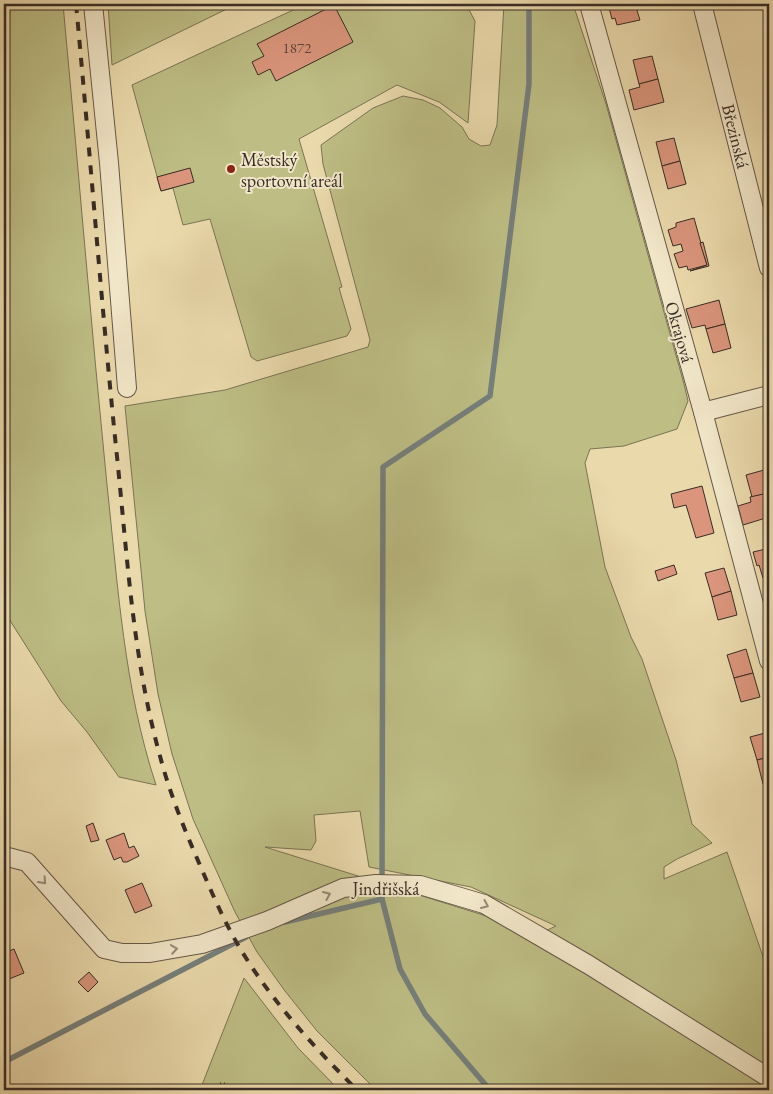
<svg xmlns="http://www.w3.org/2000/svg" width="773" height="1094" font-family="'EB Garamond',serif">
<rect width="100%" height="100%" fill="#ead9ab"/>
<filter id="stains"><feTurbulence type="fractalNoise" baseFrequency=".004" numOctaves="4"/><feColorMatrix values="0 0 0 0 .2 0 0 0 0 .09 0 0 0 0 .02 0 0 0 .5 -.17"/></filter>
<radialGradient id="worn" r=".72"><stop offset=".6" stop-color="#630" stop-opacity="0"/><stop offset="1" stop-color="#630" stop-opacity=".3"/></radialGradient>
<g fill="#bdbd84" stroke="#7a7455" fill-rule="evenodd">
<path d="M 4,4 L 63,4 C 78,164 91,325 107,485 C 118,586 124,688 156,785 L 119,777 L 87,732 L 61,701 L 4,611 Z"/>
<path d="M 108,4 L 237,4 L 112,65 Z"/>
<path d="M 306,4 L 466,4 L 475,21 L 468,123 L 439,102 L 397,85 L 299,139 L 342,287 L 339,288 L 351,329 L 347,336 L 257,361 L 251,357 L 210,219 L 183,225 L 173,188 L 161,191 L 132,85 Z"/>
<path d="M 504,4 L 573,4 L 606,104 L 684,384 L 688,401 L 677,429 L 624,446 L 590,449 L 585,463 L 605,567 L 631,637 L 642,659 L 676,760 L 692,824 L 712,843 L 677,859 L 664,867 L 664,879 L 727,852 L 769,974 L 769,1090 L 376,1090 L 317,1031 L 285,991 L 257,952 L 235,912 L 193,819 L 172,754 L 158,694 L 145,611 L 125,406 L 225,390 L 368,347 L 370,340 L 323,164 L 321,145 L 373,108 L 403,96 L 423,100 L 440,108 L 462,127 L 469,139 L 481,146 L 490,145 L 497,125 ZM 360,811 L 369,867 L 471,887 L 556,926 L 541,933 L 265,847 L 311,850 L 316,841 L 314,815 Z"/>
<path d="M 244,978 L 298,1048 L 339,1090 L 200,1090 Z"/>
</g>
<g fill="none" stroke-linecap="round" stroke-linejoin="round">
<g stroke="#757f7b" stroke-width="5.5">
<path d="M 382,899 L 400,969 L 425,1014 L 490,1090"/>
<path d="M 285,922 L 382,899 L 383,467 L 490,396 L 529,84 L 529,4"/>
<path d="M 4,1062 L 246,937"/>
</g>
</g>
<g fill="#da957c" stroke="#382c26">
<path d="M 608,4 L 635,4 L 640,20 L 617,25 L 615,18 L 612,19 Z"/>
<path d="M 334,5 L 353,42 L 276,81 L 270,69 L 258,75 L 252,62 L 264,56 L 257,44 Z"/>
<path d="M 652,56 L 658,79 L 639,84 L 633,60 Z"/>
<path d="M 658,79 L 664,102 L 634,110 L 629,90 L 640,87 L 639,84 Z"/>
<path d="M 674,138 L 680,161 L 662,166 L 656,142 Z"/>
<path d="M 680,161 L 686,184 L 668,189 L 662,166 Z"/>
<path d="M 190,168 L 194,182 L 161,191 L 157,177 Z"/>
<path d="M 694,218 L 707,265 L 688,270 L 687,266 L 679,268 L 674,254 L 683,251 L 681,244 L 673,246 L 668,230 L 676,227 L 676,223 Z"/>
<path d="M 703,242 L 709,266 L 690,271 L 707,265 L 700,243 Z"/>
<path d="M 719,300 L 725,324 L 706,329 L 705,325 L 692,328 L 686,309 Z"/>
<path d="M 725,324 L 731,348 L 713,353 L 706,329 Z"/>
<path d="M 764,470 L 769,493 L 752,497 L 746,475 Z"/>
<path d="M 702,486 L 714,533 L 696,538 L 686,505 L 674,508 L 671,494 Z"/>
<path d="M 768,493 L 769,517 L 743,525 L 738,506 L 751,502 L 750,497 Z"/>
<path d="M 766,549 L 767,555 L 769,555 L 769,576 L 763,578 L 759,565 L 757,566 L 753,552 Z"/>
<path d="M 674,565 L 677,574 L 658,581 L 655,571 Z"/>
<path d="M 724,568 L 731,591 L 712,597 L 705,573 Z"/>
<path d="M 731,591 L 737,615 L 718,620 L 712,597 Z"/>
<path d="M 746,649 L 753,673 L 734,678 L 727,655 Z"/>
<path d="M 753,673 L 760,697 L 741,702 L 734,678 Z"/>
<path d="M 769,732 L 769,757 L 757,760 L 750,737 Z"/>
<path d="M 769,757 L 769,782 L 763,784 L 757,760 Z"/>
<path d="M 93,823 L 99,840 L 91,842 L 86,826 Z"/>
<path d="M 124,833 L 129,848 L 134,846 L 139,856 L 127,862 L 123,862 L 121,857 L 114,860 L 106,840 Z"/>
<path d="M 142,883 L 152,906 L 135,913 L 125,890 Z"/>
<path d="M 14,949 L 24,973 L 4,981 L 4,953 Z"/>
<path d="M 89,972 L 98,982 L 88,992 L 78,982 Z"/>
</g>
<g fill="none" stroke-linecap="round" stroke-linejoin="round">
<defs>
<g id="minor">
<path d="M 93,4 L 109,163 L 127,388"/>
<path d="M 589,4 L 703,412 L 769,661"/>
<path d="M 702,4 L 769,268"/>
<path d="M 703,412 L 769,395"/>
<path d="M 4,856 L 27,862 L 104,949 L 122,953 L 150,953 L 202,944 L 267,921 L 343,888 L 376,884 L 420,885 L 484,904 L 589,965 L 769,1078"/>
</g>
</defs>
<use href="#minor" stroke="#645747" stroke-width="20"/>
<path stroke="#382c26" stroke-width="3" stroke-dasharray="1 2.5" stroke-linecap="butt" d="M 212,1090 L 222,1083 L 237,1090"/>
<use href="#minor" stroke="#f1e6c8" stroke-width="18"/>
<path stroke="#382c26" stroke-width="4" stroke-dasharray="9 9" stroke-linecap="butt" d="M 76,4 C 90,152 101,300 116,447 C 127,550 132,656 160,756 C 170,795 186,833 202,870 C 215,900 228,930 246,958 C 277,1007 316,1049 357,1090"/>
</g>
<defs><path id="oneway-chevron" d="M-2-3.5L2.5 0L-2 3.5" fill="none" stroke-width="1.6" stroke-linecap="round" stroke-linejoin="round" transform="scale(1.25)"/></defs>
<g stroke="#948977">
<use href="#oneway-chevron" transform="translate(43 881) rotate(48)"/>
<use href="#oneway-chevron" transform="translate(327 895) rotate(-23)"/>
<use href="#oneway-chevron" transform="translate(485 905) rotate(24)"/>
<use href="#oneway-chevron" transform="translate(174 949) rotate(-9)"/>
</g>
<circle fill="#8f2418" stroke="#f1e6c8" stroke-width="2" cx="231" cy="169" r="5"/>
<g text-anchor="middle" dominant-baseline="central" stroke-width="4" stroke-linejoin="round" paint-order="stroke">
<g font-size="15" fill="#60463c">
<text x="297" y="47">1872</text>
</g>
<g font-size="18" fill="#382c26" stroke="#f1e6c8">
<text transform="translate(736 136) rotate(76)">Březinská</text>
<text transform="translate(680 332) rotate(74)">Okrajová</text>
<text x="386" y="888">Jindřišská</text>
</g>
<g font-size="18" fill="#382c26" stroke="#f1e6c8" text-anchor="start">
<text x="241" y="159">Městský<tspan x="241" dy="21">sportovní areál</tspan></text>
</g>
</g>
<rect width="773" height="1094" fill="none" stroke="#ead9ab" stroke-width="20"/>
<rect x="5" y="5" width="763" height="1084" fill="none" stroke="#382c26" stroke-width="2.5"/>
<rect x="10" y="10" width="753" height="1074" fill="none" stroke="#382c26"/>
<rect width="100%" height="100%" filter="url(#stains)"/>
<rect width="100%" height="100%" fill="url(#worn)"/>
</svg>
